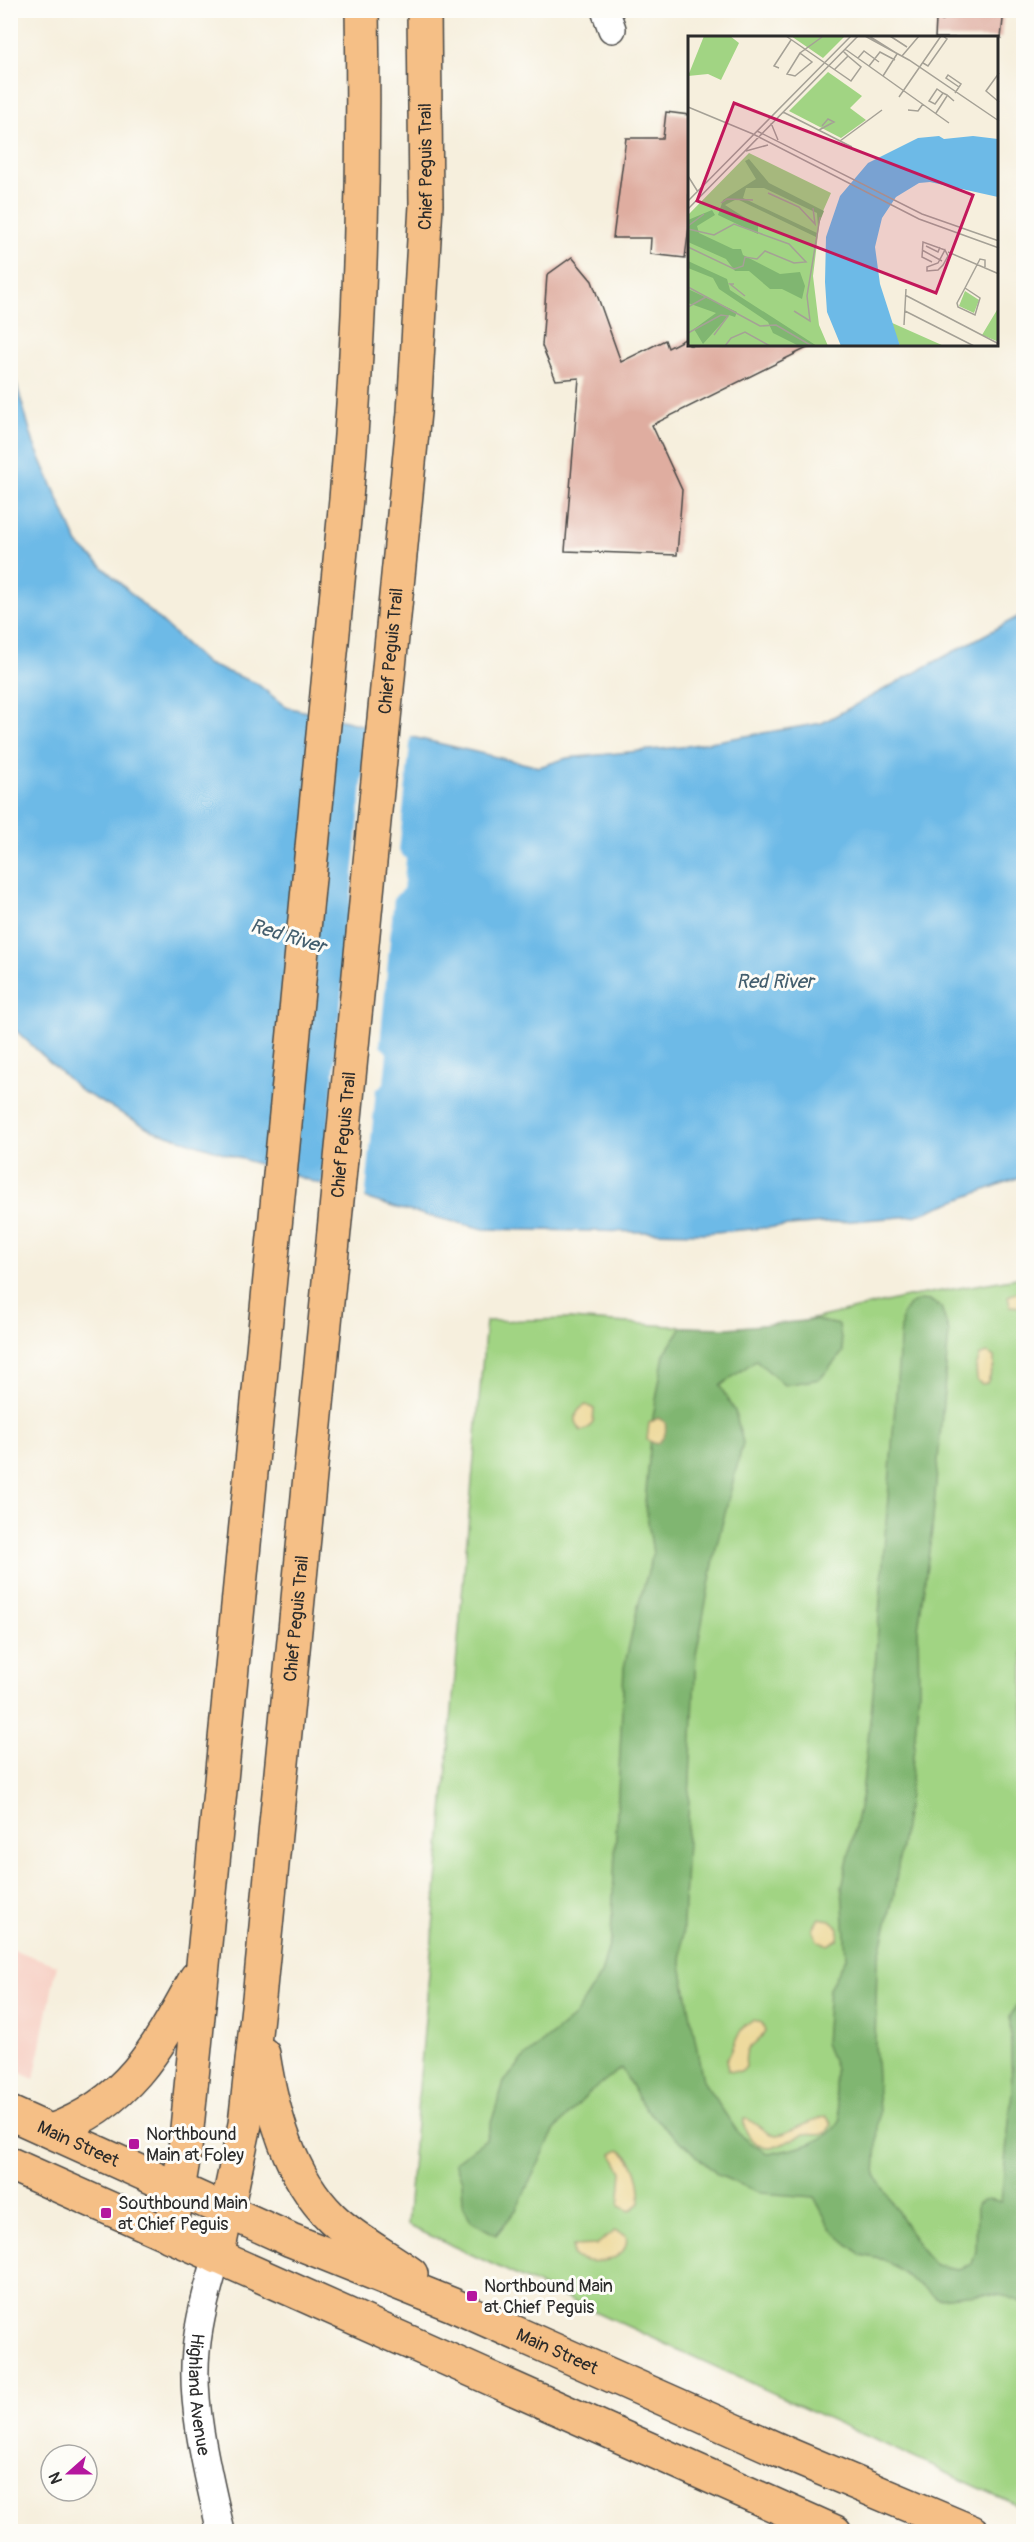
<svg xmlns="http://www.w3.org/2000/svg" width="1034" height="2542" font-family="Pangolin,sans-serif">
<rect width="100%" height="100%" fill="#fdfcf7"/>
<filter id="ink" filterUnits="userSpaceOnUse"><feTurbulence type="fractalNoise" baseFrequency=".0167" numOctaves="2"/><feDisplacementMap in="SourceGraphic" scale="12" xChannelSelector="R" yChannelSelector="G"/><feConvolveMatrix kernelMatrix="1 2 1 2 8 2 1 2 1" color-interpolation-filters="sRGB"/></filter>
<filter id="wash" filterUnits="userSpaceOnUse"><feTurbulence type="fractalNoise" baseFrequency=".008" numOctaves="4" result="noise"/><feDisplacementMap in="SourceGraphic" scale="24" xChannelSelector="R" yChannelSelector="G"/><feGaussianBlur stdDeviation="1.35" result="paint"/><feColorMatrix in="noise" values="0 0 0 0 0 0 0 0 0 0 0 0 0 0 0 0 0 1.4 0 .05"/><feComposite in="paint" operator="in"/></filter>
<g filter="url(#wash)">
<rect width="100%" height="100%" fill="#f6efdd"/>
<path fill="#f7d1c6" d="M 11,1949 L 57,1965 L 34,2079 L 11,2069 Z"/>
<path fill="#a1d483" stroke="#668057" stroke-width="1.5" d="M 1023,1277 L 1023,2508 L 407,2225 L 486,1321 L 570,1319 L 757,1332 L 907,1297 Z"/>
<path fill="#80b671" stroke="#56704e" stroke-width="1.5" d="M 920,1300 L 931,1301 L 941,1307 L 949,1332 L 932,1530 L 918,1629 L 919,1690 L 911,1780 L 894,1894 L 877,1965 L 875,2043 L 879,2111 L 875,2175 L 921,2249 L 935,2265 L 958,2269 L 972,2264 L 976,2251 L 977,2204 C 986,2197 991,2199 1001,2202 L 1012,2092 L 1010,2017 L 1023,1994 L 1023,2304 C 1002,2288 962,2296 937,2298 L 885,2260 L 861,2255 L 831,2229 L 814,2197 L 761,2193 L 718,2175 L 645,2109 L 621,2068 L 588,2094 L 554,2131 L 516,2210 L 496,2235 L 471,2221 L 463,2205 L 462,2181 L 455,2162 L 486,2139 L 504,2082 L 525,2057 L 574,2017 L 601,1974 L 611,1938 L 624,1668 L 637,1610 L 653,1554 L 645,1502 L 653,1417 L 664,1354 L 682,1327 L 728,1328 L 816,1320 L 839,1325 L 843,1352 L 820,1379 L 784,1385 L 756,1360 L 720,1386 L 735,1411 L 743,1443 L 716,1548 L 696,1655 L 681,1965 L 703,2081 L 739,2134 L 767,2154 C 795,2149 826,2145 841,2119 L 835,2094 L 835,2069 L 825,2043 L 829,1988 L 846,1958 L 842,1887 L 862,1794 L 873,1693 L 902,1315 L 909,1305 Z"/>
<g fill="#eeda9e" stroke="#8c8264" stroke-width="1.5">
<path d="M 1023,1290 L 1023,1307 L 1010,1306 L 1008,1296 Z"/>
<path d="M 988,1353 L 994,1357 L 994,1366 L 987,1383 L 982,1384 L 977,1380 L 976,1368 L 980,1355 Z"/>
<path d="M 586,1405 L 594,1409 L 593,1423 L 587,1429 L 581,1431 C 573,1421 574,1410 586,1405 Z"/>
<path d="M 658,1418 L 665,1422 C 667,1433 665,1438 656,1444 L 647,1440 L 649,1423 Z"/>
<path d="M 819,1918 L 830,1920 L 839,1928 L 838,1939 L 828,1945 L 817,1941 L 813,1928 Z"/>
<path d="M 754,2020 L 762,2023 L 765,2032 C 754,2048 743,2044 746,2067 L 741,2072 L 728,2070 L 726,2061 C 736,2048 736,2026 754,2020 Z"/>
<path d="M 826,2116 L 832,2124 L 826,2133 C 818,2135 809,2132 802,2135 C 785,2141 769,2157 754,2141 C 747,2135 743,2128 744,2119 L 748,2119 L 768,2133 L 776,2135 L 782,2134 Z"/>
<path d="M 619,2150 C 637,2159 641,2184 640,2203 L 630,2211 L 619,2206 L 622,2172 L 612,2154 Z"/>
<path d="M 614,2231 L 626,2235 C 632,2262 590,2267 573,2256 L 573,2246 L 596,2245 Z"/>
</g>
<path fill="#6dbae7" stroke="#4c7289" stroke-width="1.5" d="M 10,362 L 34,444 L 78,544 L 207,664 L 256,683 L 286,707 L 539,767 L 567,758 L 681,747 L 822,723 L 1023,614 L 1023,1176 L 914,1216 L 703,1233 L 484,1229 L 396,1208 L 152,1130 L 81,1091 L 11,1026 Z"/>
<path fill="#f6efdd" d="M 368,724 L 411,735 L 399,851 L 406,859 L 403,890 L 394,897 L 380,1045 L 387,1053 L 384,1083 L 376,1090 L 365,1201 L 323,1187 Z"/>
<g id="blocks">
<g fill="#dfada0">
<path d="M 944,10 L 1004,10 L 1001,38 L 935,38 L 936,20 L 943,20 Z"/>
<path d="M 666,112 L 689,115 L 689,227 L 685,258 L 650,254 L 651,238 L 613,238 L 626,138 L 663,138 Z"/>
<path d="M 572,257 L 592,281 L 621,362 L 665,340 L 668,348 L 689,337 L 689,345 L 813,345 L 652,425 L 682,490 L 677,555 L 565,551 L 579,378 L 556,380 L 542,346 L 547,275 Z"/>
</g>
</g>
</g>
<g filter="url(#ink)">
<use href="#blocks" fill-opacity="0" stroke="#494846" stroke-width="1.5"/>
<g fill="none" stroke-linecap="round" stroke-linejoin="round">
<defs>
<g id="minor">
<path d="M 605,10 L 612,29"/>
<path id="s1" d="M 217,2257 C 208,2288 199,2318 196,2351 C 190,2405 209,2478 221,2532"/>
</g>
<g id="major">
<path d="M 263,2054 C 272,2111 289,2176 332,2218 C 356,2241 385,2255 411,2274"/>
<path id="s2" d="M 10,2113 L 291,2240 L 453,2305 L 792,2456 L 972,2532"/>
<path d="M 51,2131 C 130,2102 158,2047 196,1978"/>
<path d="M 10,2164 L 835,2532"/>
<path d="M 170,2236 L 185,2149 L 346,499 C 360,336 365,174 362,10"/>
<path id="s3" d="M 217,2257 L 245,2124 L 259,1998 L 414,412 L 426,205 L 424,10"/>
</g>
</defs>
<use href="#minor" stroke="#494846" stroke-width="30"/>
<use href="#major" stroke="#494846" stroke-width="36"/>
<use href="#minor" stroke="#fff" stroke-width="27"/>
<use href="#major" stroke="#f5bf86" stroke-width="33"/>
</g>
</g>
<g fill="#b5179e" stroke="#fdfcf7" stroke-width="2">
<rect x="128" y="2138" width="12" height="12" rx="3"/>
<rect x="100" y="2207" width="12" height="12" rx="3"/>
<rect x="466" y="2290" width="12" height="12" rx="3"/>
</g>
<g text-anchor="middle" dominant-baseline="central" stroke-width="6" stroke-linejoin="round" paint-order="stroke">
<g font-size="18" fill="#2b2b2b" stroke="#fdfcf7">
<text stroke="none"><textPath href="#s3" startOffset="2102">Chief Peguis Trail</textPath></text>
<text stroke="none"><textPath href="#s3" startOffset="1616">Chief Peguis Trail</textPath></text>
<text stroke="none"><textPath href="#s3" startOffset="1130">Chief Peguis Trail</textPath></text>
<text stroke="none"><textPath href="#s3" startOffset="644">Chief Peguis Trail</textPath></text>
<text stroke="none"><textPath href="#s2" startOffset="75">Main Street</textPath></text>
<text stroke="none"><textPath href="#s2" startOffset="597">Main Street</textPath></text>
<text stroke="none"><textPath href="#s1" startOffset="140">Highland Avenue</textPath></text>
</g>
<g font-size="18" fill="#2b2b2b" stroke="#fdfcf7" text-anchor="start">
<text x="146" y="2134">Northbound<tspan x="146" dy="21">Main at Foley</tspan></text>
<text x="118" y="2203">Southbound Main<tspan x="118" dy="21">at Chief Peguis</tspan></text>
<text x="484" y="2286">Northbound Main<tspan x="484" dy="21">at Chief Peguis</tspan></text>
</g>
<g font-size="20" font-style="italic" fill="#425d6d" stroke="#fdfcf7">
<text transform="translate(288 936) rotate(17)">Red River</text>
<text x="775" y="981">Red River</text>
</g>
</g>
<g transform="translate(688 36)">
<rect width="310" height="310" fill="#f6efdd"/>
<path d="M 16,0 L 42,0 L 51,7 L 33,44 L 20,38 L 0,40 ZM 103,0 L 157,0 L 135,22 ZM 140,36 L 174,60 L 162,72 L 178,84 L 153,102 L 101,75 ZM 61,117 L 143,157 L 132,182 L 125,240 L 131,289 L 140,310 L 0,310 L 0,179 ZM 310,249 L 311,306 L 294,299 L 309,274 ZM 277,255 L 291,264 L 286,277 L 271,270 ZM 202,286 L 256,310 L 212,310 Z" fill="#a1d483"/>
<path d="M 61,123 L 81,147 L 136,175 L 130,190 L 129,177 L 76,152 L 58,152 L 55,162 L 129,197 L 128,201 L 49,163 L 37,169 L 70,190 L 70,198 L 30,179 L 35,164 L 68,143 L 57,125 ZM 24,174 L 27,179 L 9,190 L 11,197 L 45,213 L 53,213 L 55,219 L 92,238 L 112,236 L 117,250 L 114,263 L 94,253 L 82,253 L 61,235 L 47,235 L 38,223 L 0,206 L 0,184 ZM 0,225 L 39,243 L 42,254 L 129,310 L 111,310 L 85,297 L 80,286 L 31,253 L 25,242 L 0,232 ZM 0,253 L 49,276 L 47,281 L 41,279 L 15,308 L 6,293 L 28,277 L 0,267 Z" fill="#80b671"/>
<path d="M 251,100 L 256,103 L 285,100 L 310,103 L 310,161 L 242,146 L 231,147 L 208,161 L 194,182 L 187,211 L 192,248 L 212,310 L 153,310 L 139,276 L 137,246 L 138,201 L 152,160 L 180,127 L 230,102 Z" fill="#6dbae7"/>
<path fill="none" stroke="#a5a196" stroke-width="1.5" d="M 98,0 L 163,45 L 173,31 L 160,20M 177,0 L 221,24 L 311,85M 181,0 L 208,17M 202,0 L 219,11M 157,13 L 261,87M 112,17 L 99,38 L 107,40 L 124,26 L 112,17 L 134,1M 214,20 L 231,0M 170,22 L 176,15 L 191,26M 235,27 L 240,30 L 259,3 L 255,0M 181,30 L 192,16 L 207,24M 91,32 L 86,30 L 103,4M 146,34 L 160,20 L 155,15M 311,37 L 298,55 L 311,66M 195,40 L 209,18M 255,57 L 247,68 L 241,65 L 249,53 L 255,57 L 259,59 L 266,65M 267,57 L 273,48 L 260,39 L 258,42 L 271,51M 211,61 L 253,0M 0,71 L 65,98M 220,74 L 230,75 L 235,68M 95,76 L 164,111M 248,77 L 259,60M 83,87 L 90,104M 131,94 L 146,86 L 140,83 L 134,90M 69,95 L 234,178 L 311,205M 65,98 L 231,183 L 311,212M 152,105 L 194,74M 58,115 L 80,109M 0,140 L 10,156M 80,157 L 111,171 L 127,188 L 125,172M 0,165 L 163,0M 33,167 L 39,163 L 65,164M 0,173 L 170,0M 0,190 L 16,178M 0,193 L 26,199 L 46,188 L 101,208 L 118,226 L 106,227 L 77,215 L 69,223 L 57,221 L 55,230 L 46,233 L 0,211M 238,210 L 250,216 L 252,211M 234,214 L 254,225M 257,214 L 260,220 L 255,229 L 250,234 L 239,235 L 239,231 L 250,227 ZM 260,216 L 311,238M 244,226 L 234,221 L 235,206 L 257,214M 46,248 L 42,248 L 57,260M 0,251 L 72,290 L 88,289 L 124,310M 277,252 L 292,262 L 287,279 L 270,271 L 269,267 L 277,252 L 291,225 L 292,223 L 297,224 L 297,231M 217,259 L 311,308M 0,271 L 18,261M 106,275 L 122,285 L 119,260 L 132,181M 217,275 L 286,310M 216,289 L 218,253M 0,297 L 33,279 L 40,280 L 26,299M 37,310 L 43,302 L 57,296 L 82,310"/>
<path fill="#c2185b" fill-opacity="0.15" stroke="#c2185b" stroke-width="3" d="M 46,67 L 285,159 L 248,257 L 9,165 Z"/>
<rect width="310" height="310" fill="none" stroke="#2b2b2b" stroke-width="3"/>
</g>
<rect width="1034" height="2542" fill="none" stroke="#fdfcf7" stroke-width="36"/>
<g transform="translate(69 2473) rotate(249)"><circle r="28" fill="#fdfcf7" stroke="#a9a8a5" stroke-width="1.5"/>
<path d="M0-4.5L10 22L0 15L-10 22Z" fill="#b5179e"/>
<text y="-9" font-size="16" font-weight="bold" text-anchor="middle" fill="#2b2b2b">N</text>
</g>
</svg>
